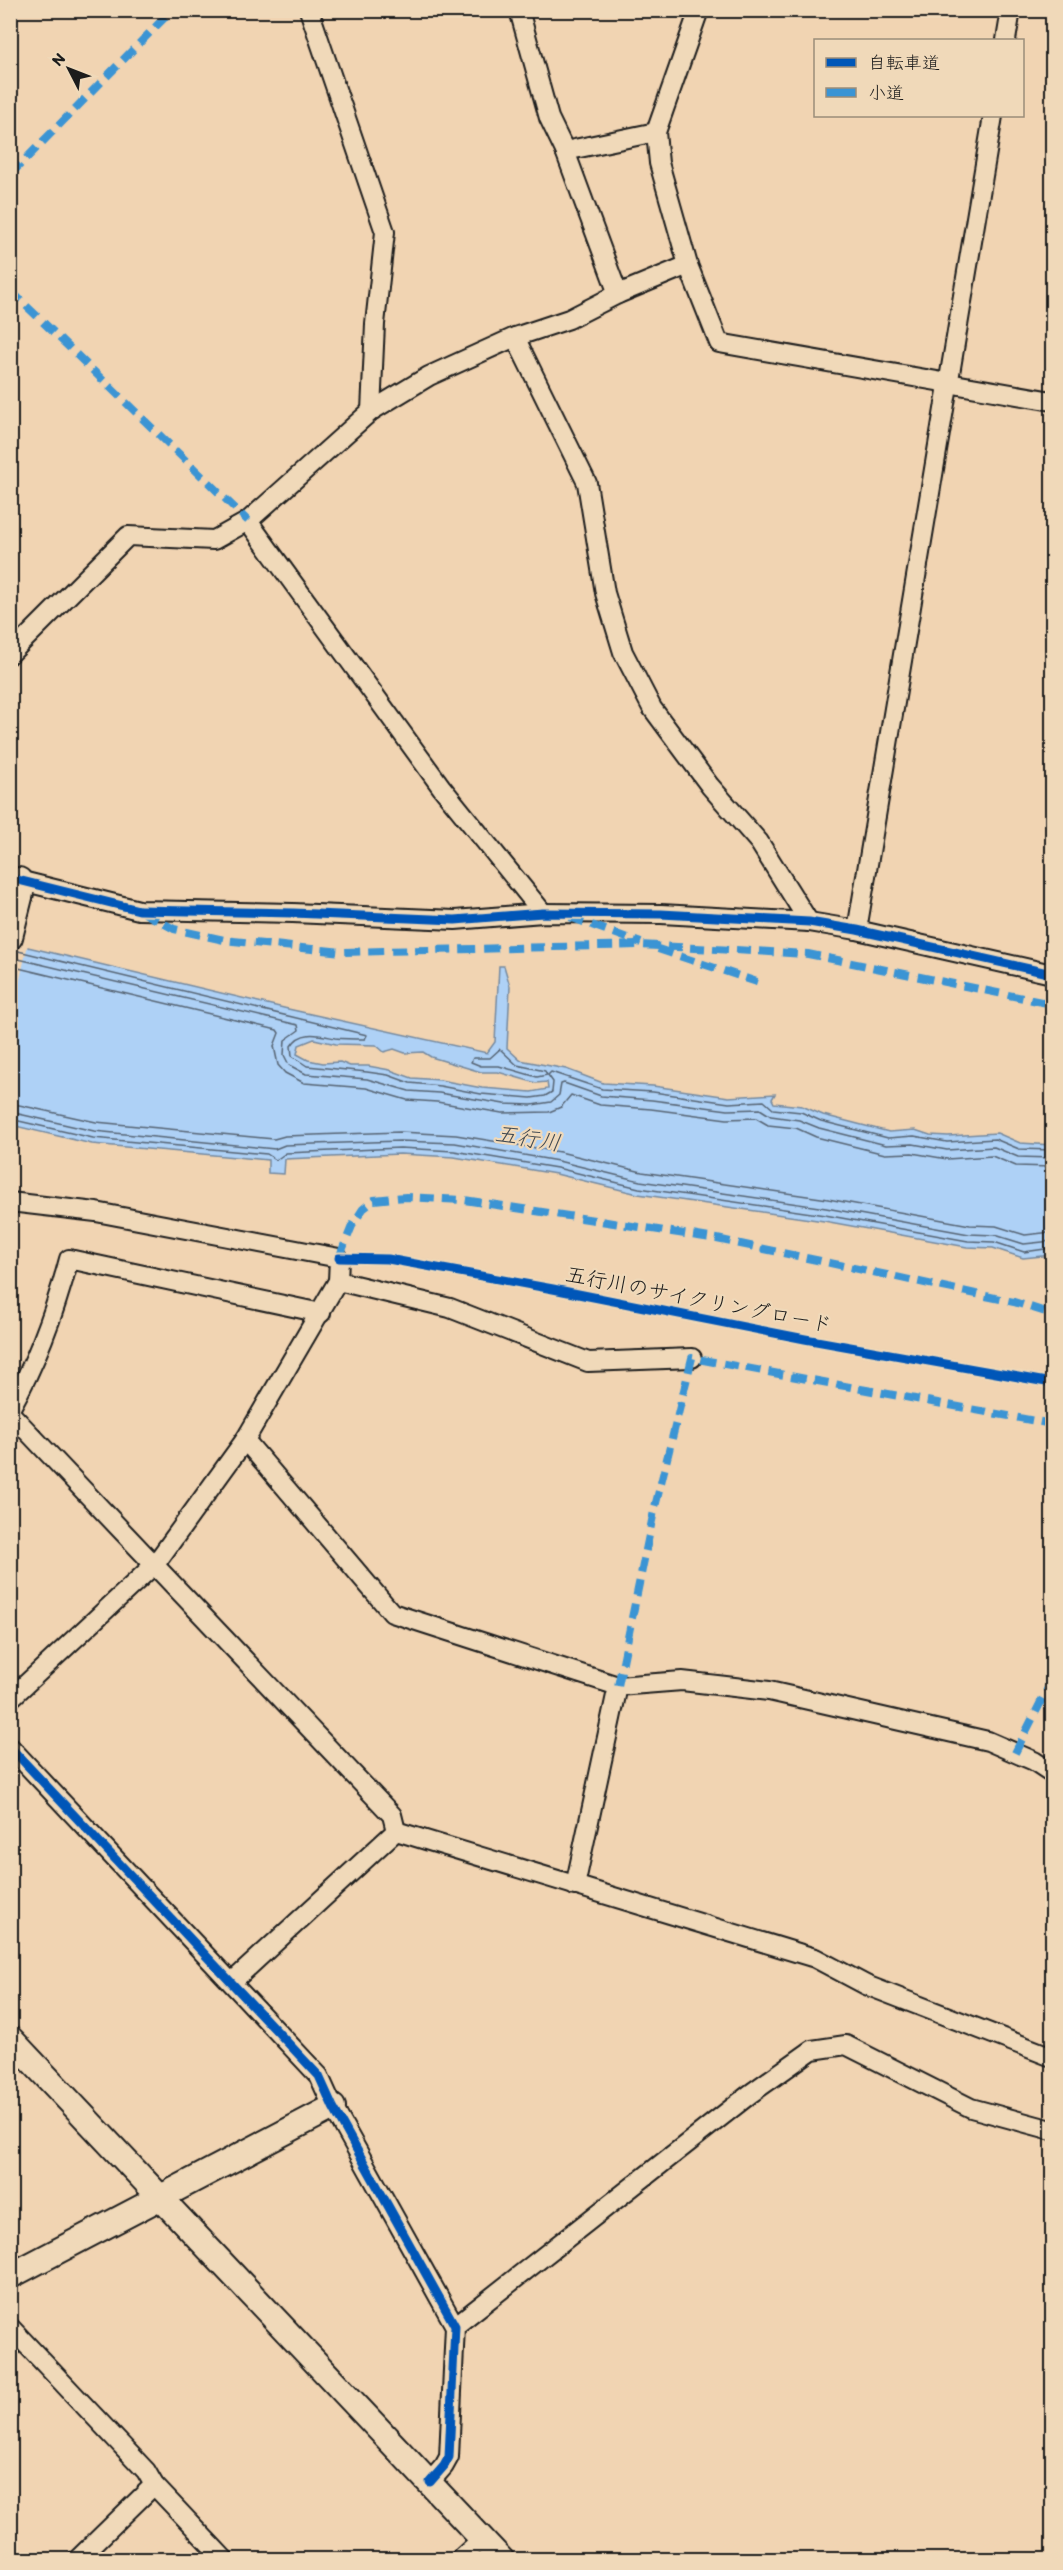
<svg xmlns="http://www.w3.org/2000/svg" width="1063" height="2570" font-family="Itim,'Klee One',sans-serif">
<rect width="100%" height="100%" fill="#f1d4b2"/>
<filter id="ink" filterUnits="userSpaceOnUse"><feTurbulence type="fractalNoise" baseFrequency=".0167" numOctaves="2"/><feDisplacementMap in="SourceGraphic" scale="12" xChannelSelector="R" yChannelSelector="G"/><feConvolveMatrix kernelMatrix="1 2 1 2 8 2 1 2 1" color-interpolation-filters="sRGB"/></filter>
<g filter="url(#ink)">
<path fill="#aed1f6" stroke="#74899f" stroke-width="1.5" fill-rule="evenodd" d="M 11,943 L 288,1009 L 487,1053 L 495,1042 L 499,966 L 504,966 L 510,986 L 507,1048 L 520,1060 L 566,1069 L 603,1083 L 653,1086 L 729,1097 L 775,1094 L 772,1099 L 774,1103 L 802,1106 L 823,1115 L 889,1132 L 915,1130 L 930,1135 L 948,1136 L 997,1133 L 1020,1143 L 1052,1145 L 1052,1255 L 1023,1258 L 993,1248 L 967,1247 L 824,1221 L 638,1194 L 556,1174 L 454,1157 L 400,1154 L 285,1159 L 284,1174 L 268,1173 L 268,1160 L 92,1144 L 11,1125 ZM 314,1039 L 336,1044 L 376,1045 L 384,1052 L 394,1049 L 405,1053 L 423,1052 L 431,1057 L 481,1072 L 498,1072 L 536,1083 L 547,1082 L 548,1089 L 531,1092 L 482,1088 L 440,1080 L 412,1078 L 390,1070 L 368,1066 L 350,1066 L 340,1062 L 323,1063 L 308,1060 L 297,1054 L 299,1045 Z"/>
<path fill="#f1d4b2" d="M 10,940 L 28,944 L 11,1018 Z"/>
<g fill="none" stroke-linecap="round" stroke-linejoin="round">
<g stroke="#566473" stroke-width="1.5">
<path d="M 14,950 L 367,1035 L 365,1039 C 355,1039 345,1039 335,1038 C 320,1035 301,1029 291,1046 L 292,1056 L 307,1066 L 367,1072 L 388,1075 L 410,1083 L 440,1086 L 481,1094 L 531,1098 L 545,1096 L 552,1092 L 553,1082 L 548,1075 L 551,1072 L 602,1089 L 653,1092 L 729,1103 L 764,1101 L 773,1109 L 801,1112 L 821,1121 L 888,1138 L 914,1136 L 947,1142 L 995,1139 L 1019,1149 L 1052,1150"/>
<path d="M 10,957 L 298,1025 L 299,1030 L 285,1040 L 284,1055 L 289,1065 L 306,1074 L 367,1079 L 409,1091 L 439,1093 L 504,1104 L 532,1105 L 551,1102 L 559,1095 L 561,1084 L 564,1083 L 601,1096 L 652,1100 L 728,1110 L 760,1109 L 771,1116 L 799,1120 L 819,1128 L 886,1145 L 913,1144 L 947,1150 L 994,1147 L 1018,1157 L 1052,1158"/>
<path d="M 10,966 L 277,1030 L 279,1033 L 274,1046 L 278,1065 L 285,1073 L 304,1083 L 366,1088 L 407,1100 L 437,1102 L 502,1113 L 549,1112 L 561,1107 L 571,1095 L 600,1105 L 651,1109 L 727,1119 L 756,1118 L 768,1125 L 796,1128 L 816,1137 L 885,1154 L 912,1153 L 947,1159 L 992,1156 L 1016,1166 L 1052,1167"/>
<path d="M 500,1049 L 517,1065 L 545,1071 L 547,1075 L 537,1077 L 499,1066 L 481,1066 L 471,1062 L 473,1058 L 490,1058 Z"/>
<path d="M 10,1103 L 96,1122 L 274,1139 L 285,1136 L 400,1132 L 456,1135 L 560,1152 L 642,1172 L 828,1199 L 970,1225 L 996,1226 L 1025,1235 L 1052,1232"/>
<path d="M 10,1112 L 94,1131 L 275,1149 L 285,1145 L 400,1141 L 455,1143 L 558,1161 L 640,1181 L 826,1208 L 969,1234 L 995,1235 L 1024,1244 L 1052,1241"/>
<path d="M 10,1119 L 93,1138 L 267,1154 L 276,1160 L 286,1153 L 400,1148 L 454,1151 L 557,1168 L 639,1188 L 825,1215 L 968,1241 L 994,1242 L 1024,1252 L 1052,1248"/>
</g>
<defs>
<g id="minor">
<path d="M 309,10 L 385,232 L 375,324 L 371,411"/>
<path d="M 519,10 L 549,118 L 565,151 L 618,294"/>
<path d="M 699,10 L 656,132 L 659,163 L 688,265 L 719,343 L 1052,401"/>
<path d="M 1006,40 L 1011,10"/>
<path d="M 565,151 L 656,132"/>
<path d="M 515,337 L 587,483 L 605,593 L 623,652 L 652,708 L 710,786 L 759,842 L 809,922"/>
<path d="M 248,521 L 442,788 L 543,913"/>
<path d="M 10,654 L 128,536 L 214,540 L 248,521 L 371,411 L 429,376 L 515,337 L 569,319 L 618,294 L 688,265"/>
<path d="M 10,878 L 139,910 L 293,913 L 455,920 L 543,913 L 661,914 L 809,922 L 857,930 L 1052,974"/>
<path d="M 857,930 L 993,116"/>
<path d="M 10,1202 L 96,1212 L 339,1258 L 338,1281 L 245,1440 L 156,1563 L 10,1699"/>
<path d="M 338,1281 L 450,1308 L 588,1362 L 692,1358"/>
<path d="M 10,1409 C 37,1361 55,1312 69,1259 L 321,1313"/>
<path d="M 10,1413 L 392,1815 L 396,1831"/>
<path d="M 245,1440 L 392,1613 L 618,1686 L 575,1886"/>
<path d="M 618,1686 L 682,1681 L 769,1691 L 988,1741 L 1034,1761 L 1052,1773"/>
<path d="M 10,1747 L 319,2076 L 333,2107 L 455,2326 L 449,2457 L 444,2466 L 430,2482"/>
<path d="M 396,1831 L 815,1958 L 866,1985 L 1052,2057"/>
<path d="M 232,1982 L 396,1831"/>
<path d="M 455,2326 L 750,2094 L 812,2050 L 846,2045 L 971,2108 L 1052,2130"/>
<path d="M 10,2327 L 146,2471 L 154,2485 L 225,2560"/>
<path d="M 77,2560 L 154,2485"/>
<path d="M 459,2560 L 483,2538"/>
</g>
<g id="tertiary">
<path d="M 10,937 L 21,893 L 19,880"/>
<path d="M 10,2038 L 502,2560"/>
<path d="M 10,2276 L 333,2107"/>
</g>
</defs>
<use href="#minor" stroke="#1c1c1c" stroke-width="22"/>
<use href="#tertiary" stroke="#1c1c1c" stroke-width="28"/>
<use href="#minor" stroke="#f0d9b9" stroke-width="18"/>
<use href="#tertiary" stroke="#f0d9b9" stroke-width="24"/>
<g stroke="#3a94d4" stroke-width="8" stroke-dasharray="15 8" stroke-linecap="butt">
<path d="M 10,175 L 172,10"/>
<path d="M 10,290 L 248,521"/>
<path d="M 144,913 L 174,929 L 224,940 L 342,952 L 641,945 L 808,954 L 1052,1004"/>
<path d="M 570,917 L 641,943"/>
<path d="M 658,949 L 757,982"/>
<path d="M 339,1258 L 352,1226 L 363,1209 L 374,1200 L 406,1197 L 464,1200 L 717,1239 L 1014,1302 L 1052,1314"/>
<path d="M 618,1686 L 654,1511 L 692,1358 L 1052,1424"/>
<path d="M 1015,1753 L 1052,1680"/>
</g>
<defs>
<g id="cycleway">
<path d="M 10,878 L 139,910 L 293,913 L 455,920 L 543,913 L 661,914 L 809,922 L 857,930 L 1052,974"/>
<path d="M 339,1258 L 388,1259 L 553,1289 L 805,1339 L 1052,1383"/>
<path d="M 10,1747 L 319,2076 L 333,2107 L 455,2326 L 449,2457 L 444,2466 L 430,2482"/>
</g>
</defs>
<use href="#cycleway" stroke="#f0d9b9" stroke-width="13"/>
<use href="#cycleway" stroke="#0057b8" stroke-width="9"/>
</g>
</g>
<g text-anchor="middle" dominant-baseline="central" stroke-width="4.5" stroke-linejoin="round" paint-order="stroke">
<g font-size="21" fill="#1c1c1c" stroke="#f0d9b9">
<text transform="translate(699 1299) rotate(11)">五行川のサイクリングロード</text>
</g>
<g font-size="22" font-style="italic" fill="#404952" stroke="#f0d9b9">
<text transform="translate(528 1138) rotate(9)">五行川</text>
</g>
</g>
<rect width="1063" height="2570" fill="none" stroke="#f0d9b9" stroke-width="36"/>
<rect x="18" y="18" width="1027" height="2534" fill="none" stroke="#1c1c1c" stroke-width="2" filter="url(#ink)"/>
<rect x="814" y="39" width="210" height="78" fill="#f0d9b9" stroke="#9b8d7a" stroke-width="1.5"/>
<rect x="826" y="58" width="30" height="9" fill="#0057b8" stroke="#9b8d7a" stroke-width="1.5"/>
<text x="868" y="69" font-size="18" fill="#1c1c1c">自転車道</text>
<rect x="826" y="88" width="30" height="9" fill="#3a94d4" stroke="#9b8d7a" stroke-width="1.5"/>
<text x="868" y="99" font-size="18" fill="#1c1c1c">小道</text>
<g transform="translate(69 69) rotate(312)" stroke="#f0d9b9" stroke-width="4.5" paint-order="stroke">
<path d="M0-4.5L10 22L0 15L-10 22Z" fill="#1c1c1c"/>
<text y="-9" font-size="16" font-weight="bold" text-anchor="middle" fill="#1c1c1c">N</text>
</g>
</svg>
